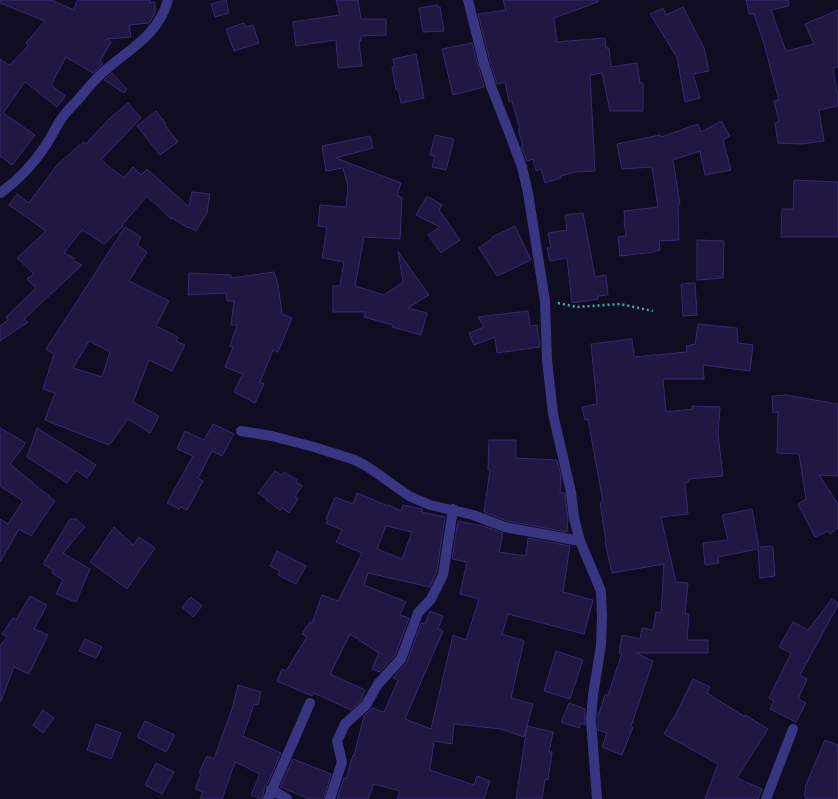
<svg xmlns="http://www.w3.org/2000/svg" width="838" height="799" font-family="'Space Grotesk',sans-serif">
<rect width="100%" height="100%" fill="#100d22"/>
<g fill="#201843" stroke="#372970" fill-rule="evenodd">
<path d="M 0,0 L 52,0 L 74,10 L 77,0 L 150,0 L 150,3 L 155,2 L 155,14 L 149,23 L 129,25 L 131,37 L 107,39 L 111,42 L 100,61 L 103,64 L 93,73 L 66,57 L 51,85 L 65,96 L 57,107 L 25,82 L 3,113 L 35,135 L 12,165 L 0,156 L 0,59 L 9,65 L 11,64 L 28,46 L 26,43 L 45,21 L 0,3 Z"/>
<path d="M 226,0 L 229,13 L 215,17 L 211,4 Z"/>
<path d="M 336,0 L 358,0 L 361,19 L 386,19 L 386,35 L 361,36 L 361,41 L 359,41 L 362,66 L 338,68 L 336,40 L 296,46 L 293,22 L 340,15 Z"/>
<path d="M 503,0 L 598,0 L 598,2 L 554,18 L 557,42 L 605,38 L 606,48 L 609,48 L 611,67 L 637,63 L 640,83 L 643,83 L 643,111 L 610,111 L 602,73 L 590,75 L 595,171 L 575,172 L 561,176 L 561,178 L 545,183 L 541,169 L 536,171 L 533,159 L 527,161 L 521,147 L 523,146 L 518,129 L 520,129 L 512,101 L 509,102 L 505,82 L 497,84 L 490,62 L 478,14 L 506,10 Z"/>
<path d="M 746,0 L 788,0 L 789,6 L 771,10 L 786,51 L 814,44 L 805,24 L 838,10 L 838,67 L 833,68 L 838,97 L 838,106 L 819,110 L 824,141 L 801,144 L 778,143 L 775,123 L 779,121 L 774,101 L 779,100 L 764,44 L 754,14 L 749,14 Z"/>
<path d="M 438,5 L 438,7 L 440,7 L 444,31 L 423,32 L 419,8 Z"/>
<path d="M 683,7 L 704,48 L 709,71 L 693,74 L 700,98 L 685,102 L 677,57 L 650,14 L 663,8 L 666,15 Z"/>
<path d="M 244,23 L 246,27 L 253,25 L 259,43 L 234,51 L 226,29 Z"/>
<path d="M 472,43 L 484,87 L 453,95 L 442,49 Z"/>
<path d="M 416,54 L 424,98 L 401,103 L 398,89 L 396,90 L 392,67 L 395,67 L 393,59 Z"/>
<path d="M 112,73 L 127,89 L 124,93 L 104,80 Z"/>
<path d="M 128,103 L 141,118 L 101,160 L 124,178 L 133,167 L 141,175 L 147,169 L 189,207 L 192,192 L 210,194 L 207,213 L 196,231 L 189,227 L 188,228 L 172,218 L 171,219 L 147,196 L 122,225 L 123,226 L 104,244 L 82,230 L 64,253 L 74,258 L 73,260 L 82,265 L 24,319 L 28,322 L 0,341 L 0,326 L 8,320 L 6,317 L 36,288 L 27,279 L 34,274 L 17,258 L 46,231 L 9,205 L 17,194 L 29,203 L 56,166 L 83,142 L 86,144 L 108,120 Z"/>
<path d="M 156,111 L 166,124 L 165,125 L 178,142 L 160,155 L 137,126 Z"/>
<path d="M 721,121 L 730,136 L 723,140 L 731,170 L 705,175 L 700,151 L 673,160 L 680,204 L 678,204 L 679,240 L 659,241 L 660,250 L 655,251 L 655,252 L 620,256 L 618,237 L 626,236 L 624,220 L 625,220 L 624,211 L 658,207 L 652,167 L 622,169 L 617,144 L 660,135 L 661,137 L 698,124 L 701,132 Z"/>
<path d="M 435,135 L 454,139 L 446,170 L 432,167 L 435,156 L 430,155 Z"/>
<path d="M 370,136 L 373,148 L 336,158 L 401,183 L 397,195 L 402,198 L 400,239 L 364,237 L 355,286 L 384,295 L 403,282 L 398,251 L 429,295 L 408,308 L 427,313 L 421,335 L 392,327 L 393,325 L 364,317 L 366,312 L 333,312 L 333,286 L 340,286 L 344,262 L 322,258 L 327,227 L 318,226 L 320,205 L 346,207 L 348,186 L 343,168 L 326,171 L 322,146 Z"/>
<path d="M 794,180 L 838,182 L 838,237 L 781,237 L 782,209 L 793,209 Z"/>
<path d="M 427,196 L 442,205 L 439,210 L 460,240 L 441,253 L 428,235 L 440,227 L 416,215 Z"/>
<path d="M 583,213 L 595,277 L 606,275 L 608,295 L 598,296 L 598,299 L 572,303 L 567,258 L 550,261 L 547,248 L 551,248 L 548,233 L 567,230 L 565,215 Z"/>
<path d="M 515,226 L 531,260 L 497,276 L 479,248 L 493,238 L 492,237 Z"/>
<path d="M 125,227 L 141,237 L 137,245 L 147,252 L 129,281 L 169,301 L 156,326 L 178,337 L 176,341 L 185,345 L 172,371 L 149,360 L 133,402 L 159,416 L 150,433 L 128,419 L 110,444 L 106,444 L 45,420 L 55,393 L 43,389 L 54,354 L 46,349 ZM 89,341 L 110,352 L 102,377 L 73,368 Z"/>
<path d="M 697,240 L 724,241 L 723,278 L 697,280 Z"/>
<path d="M 274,272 L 278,284 L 282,314 L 292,318 L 278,352 L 273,350 L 260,382 L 264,384 L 255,403 L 234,392 L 243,374 L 225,367 L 233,347 L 230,346 L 237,325 L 231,325 L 234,301 L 227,301 L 226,293 L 188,295 L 189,273 L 231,275 L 231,278 Z"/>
<path d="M 695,283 L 697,315 L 683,316 L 681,284 Z"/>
<path d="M 528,311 L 530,326 L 537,325 L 540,347 L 497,353 L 495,337 L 474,345 L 469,333 L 484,327 L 478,317 Z"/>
<path d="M 698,324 L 737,328 L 738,343 L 753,345 L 750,371 L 703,365 L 704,379 L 663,379 L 666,412 L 692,409 L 692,406 L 720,407 L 718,434 L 723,476 L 689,479 L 689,482 L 685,483 L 688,514 L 661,517 L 676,582 L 688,583 L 685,614 L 689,614 L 687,640 L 708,640 L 708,653 L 636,653 L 653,661 L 631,726 L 633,727 L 622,755 L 602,747 L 607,733 L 598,730 L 598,713 L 599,714 L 605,695 L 608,695 L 622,653 L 619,653 L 622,635 L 640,639 L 642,628 L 653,630 L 656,612 L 661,613 L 664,564 L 612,573 L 605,542 L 606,541 L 600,503 L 603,502 L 588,419 L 585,420 L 582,407 L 597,404 L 591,344 L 632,339 L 634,357 L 687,352 L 686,346 L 695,344 Z"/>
<path d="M 786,395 L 838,404 L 838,476 L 819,475 L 838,504 L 838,528 L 830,534 L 828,531 L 815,537 L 798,504 L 806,499 L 799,454 L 777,453 L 778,412 L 773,413 L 772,396 Z"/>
<path d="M 213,424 L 234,434 L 222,456 L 212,451 L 198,478 L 203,481 L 187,510 L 181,507 L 179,509 L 167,503 L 193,456 L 177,449 L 185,431 L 204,440 Z"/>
<path d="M 0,428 L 26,443 L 10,464 L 55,501 L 31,536 L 19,529 L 0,562 L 0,519 L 8,524 L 23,501 L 0,486 Z"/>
<path d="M 37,428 L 96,465 L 87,478 L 76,470 L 67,483 L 27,457 Z"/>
<path d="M 489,440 L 516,440 L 516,458 L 557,460 L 561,476 L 560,493 L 565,493 L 568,519 L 567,532 L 507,521 L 484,512 L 490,470 L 488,470 Z"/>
<path d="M 275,471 L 282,475 L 284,472 L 297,480 L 296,482 L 302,486 L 295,497 L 298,499 L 289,513 L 282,508 L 280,510 L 266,500 L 267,499 L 258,493 Z"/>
<path d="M 357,493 L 388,506 L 389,505 L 401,511 L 403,505 L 422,509 L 422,512 L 445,517 L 437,571 L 430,587 L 368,573 L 364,585 L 406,602 L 400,615 L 409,618 L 395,656 L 380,672 L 372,669 L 379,653 L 350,634 L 330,674 L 365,690 L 361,701 L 351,710 L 314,693 L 312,696 L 277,681 L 282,669 L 286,671 L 307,637 L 302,634 L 310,622 L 312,623 L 322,595 L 338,601 L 362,553 L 336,542 L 342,530 L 326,523 L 328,520 L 326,519 L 335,497 L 353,504 ZM 386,526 L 412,532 L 402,559 L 377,549 Z"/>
<path d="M 752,509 L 759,547 L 773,546 L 775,576 L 760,578 L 758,549 L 718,557 L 719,563 L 705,565 L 703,543 L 728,540 L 722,515 Z"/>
<path d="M 70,519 L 76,519 L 85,527 L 63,553 L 90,569 L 76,602 L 56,594 L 63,580 L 52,573 L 53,570 L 43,564 Z"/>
<path d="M 458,521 L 483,526 L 503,533 L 499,552 L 526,556 L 528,538 L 570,546 L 563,592 L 593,600 L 584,634 L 508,614 L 502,634 L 524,641 L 511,698 L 533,704 L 524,737 L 501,729 L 454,724 L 452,744 L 434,741 L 430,770 L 474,785 L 477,776 L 490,781 L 484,799 L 397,799 L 400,791 L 374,784 L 368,799 L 337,799 L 344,778 L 346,779 L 353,755 L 354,756 L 364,716 L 372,708 L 384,712 L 398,680 L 393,678 L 407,662 L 421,623 L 425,624 L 430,611 L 443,616 L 438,629 L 443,631 L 405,719 L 431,729 L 453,635 L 466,640 L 479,599 L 460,594 L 467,562 L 452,559 Z"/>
<path d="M 114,527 L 133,545 L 139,537 L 155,548 L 127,589 L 90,562 Z"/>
<path d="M 277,551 L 306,566 L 296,584 L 278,575 L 280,571 L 270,566 Z"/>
<path d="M 30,596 L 47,605 L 34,629 L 48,635 L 29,674 L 14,667 L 1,701 L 0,701 L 0,646 L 7,637 L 2,634 L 13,618 L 16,620 Z"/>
<path d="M 191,597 L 202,606 L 193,617 L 182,607 Z"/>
<path d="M 832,599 L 838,603 L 838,605 L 800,675 L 807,679 L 798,699 L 806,703 L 796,722 L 770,709 L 774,701 L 769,698 L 791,653 L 779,647 L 793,622 L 808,630 Z"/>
<path d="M 85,639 L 102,647 L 96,658 L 79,651 Z"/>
<path d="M 556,651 L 583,660 L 570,699 L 544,691 Z"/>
<path d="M 693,679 L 710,687 L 707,693 L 745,717 L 745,715 L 768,729 L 737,778 L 762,789 L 758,799 L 705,799 L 718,764 L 664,734 L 673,718 L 674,718 Z"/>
<path d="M 238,685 L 261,692 L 258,705 L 254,704 L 243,736 L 281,753 L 268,783 L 265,786 L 262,799 L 251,795 L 260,774 L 235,762 L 222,799 L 200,799 L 203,792 L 195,789 L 201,774 L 199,773 L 207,756 L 214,759 L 233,706 Z"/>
<path d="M 569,703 L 585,709 L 585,725 L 581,723 L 579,728 L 561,722 Z"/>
<path d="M 43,710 L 54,718 L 43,733 L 33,725 Z"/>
<path d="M 145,721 L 175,735 L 166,752 L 137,737 Z"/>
<path d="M 96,724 L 121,733 L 111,759 L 87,750 Z"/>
<path d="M 527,726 L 553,732 L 549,752 L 552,752 L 548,780 L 545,779 L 542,799 L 516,799 Z"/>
<path d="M 825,740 L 838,745 L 838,799 L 805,799 L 806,796 L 804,795 L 806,788 L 805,787 Z"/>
<path d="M 293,759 L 331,774 L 324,799 L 310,799 L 280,787 Z"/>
<path d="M 156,763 L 174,772 L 162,794 L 145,785 Z"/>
</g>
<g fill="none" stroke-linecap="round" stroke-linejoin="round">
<path stroke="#2ab6ad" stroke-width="2.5" stroke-dasharray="2 3" stroke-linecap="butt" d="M 558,303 L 577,307 L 620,304 L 653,311"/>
<g stroke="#383682" stroke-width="10">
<path d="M 468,0 L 484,64 L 492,89 L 512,140 L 522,167 L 528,193 L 545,301 L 547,360 L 553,414 L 571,492 L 574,518 L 580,541 L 601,591 L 602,616 L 601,645 L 593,695 L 591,720 L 597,799"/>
<path d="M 0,193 C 19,180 34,163 46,145 C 51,137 55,129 60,121 C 64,114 70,108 76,102 C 83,94 90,85 98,77 C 123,52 158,38 168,0"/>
<path d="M 241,431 L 272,436 L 314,447 L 355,460 L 368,467 L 409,496 L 430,505 L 473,515 L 505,527 L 580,541"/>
<path d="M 271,789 L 287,799"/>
<path d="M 268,799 L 310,703"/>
<path d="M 330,799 L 342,762 L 337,741 L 345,724 L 366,705 L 378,684 L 401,659 L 418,613 L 431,599 L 443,575 L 453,509"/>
<path d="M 766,799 L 793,729"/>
</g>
</g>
</svg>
